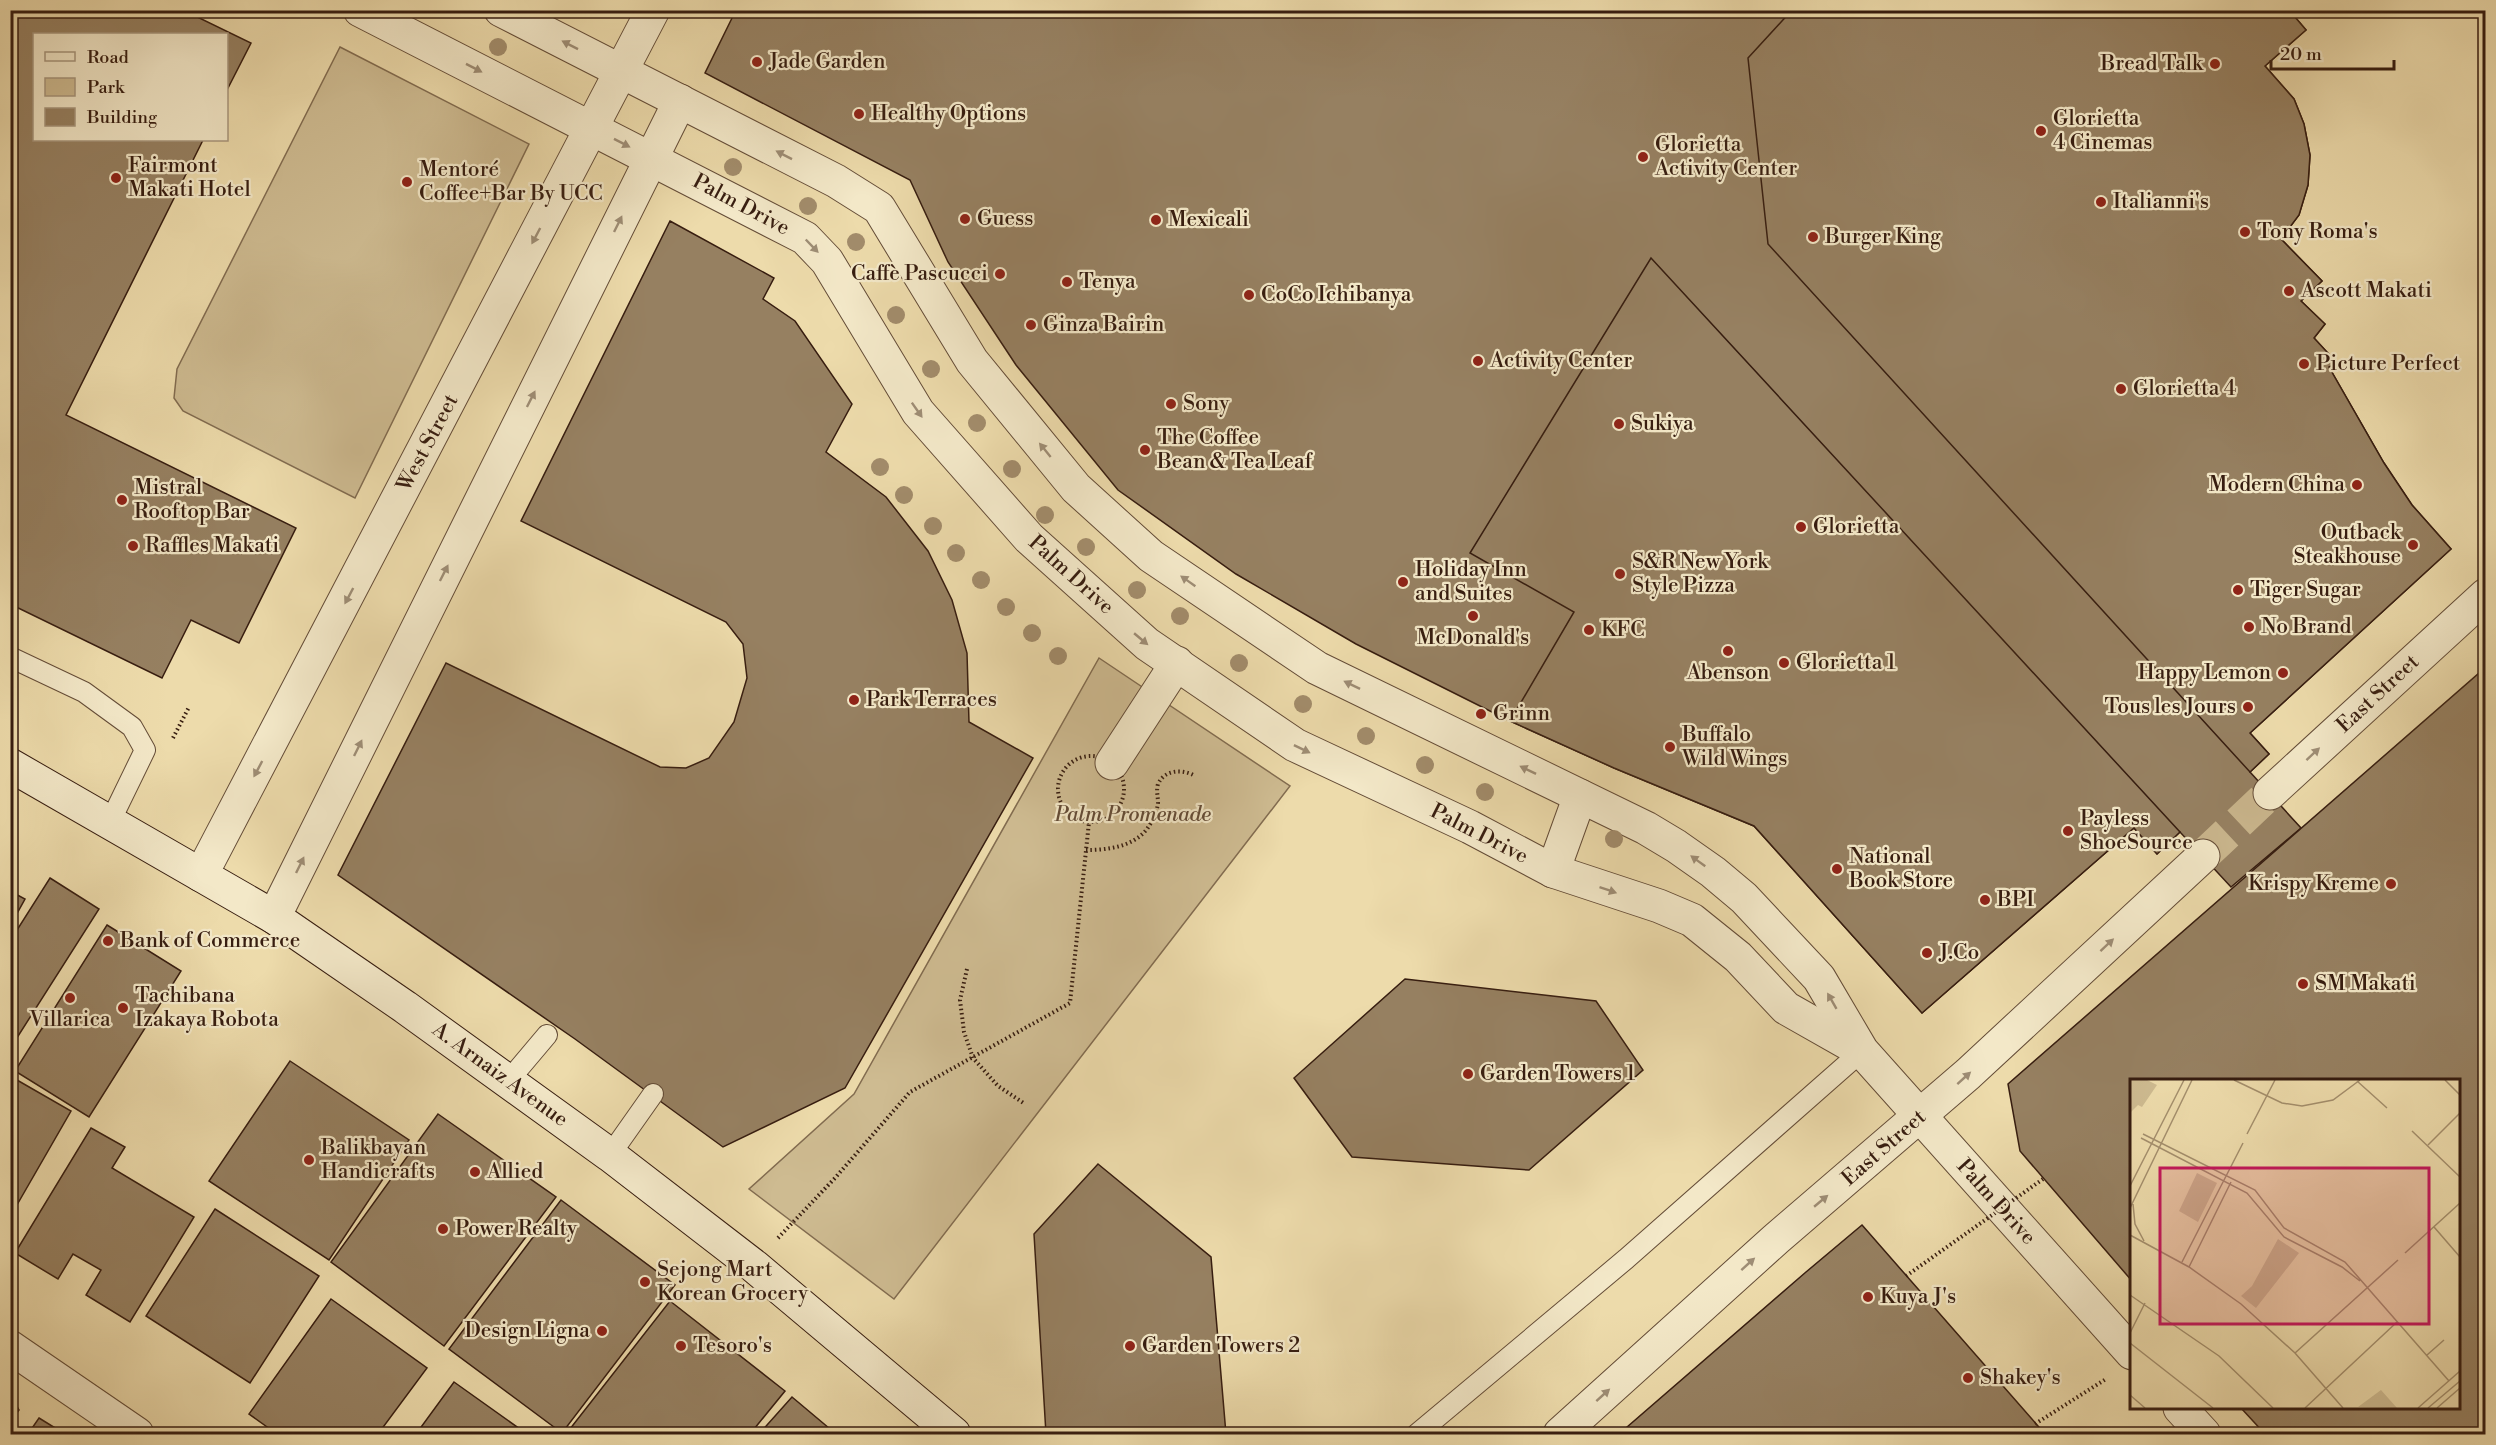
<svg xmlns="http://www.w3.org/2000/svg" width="2496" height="1445" font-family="'Libre Bodoni',serif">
<rect width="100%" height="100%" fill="#eddbab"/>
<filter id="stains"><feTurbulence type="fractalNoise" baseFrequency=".00333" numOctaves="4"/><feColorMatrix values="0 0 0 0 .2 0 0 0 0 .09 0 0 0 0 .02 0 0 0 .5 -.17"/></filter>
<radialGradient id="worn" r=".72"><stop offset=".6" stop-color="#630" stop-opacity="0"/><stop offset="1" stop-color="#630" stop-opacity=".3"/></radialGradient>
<g fill="#cebb91" stroke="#826c50" stroke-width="1.5">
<path d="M 340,47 L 529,144 L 355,498 L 183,411 L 174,398 L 177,369 Z"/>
<path d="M 1099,658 L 1290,786 L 894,1299 L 749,1189 L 854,1094 Z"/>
</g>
<g fill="#968061" stroke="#371d10" stroke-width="1.5">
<path d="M 10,10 L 183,10 L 251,43 L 226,92 L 226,34 L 34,34 L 34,140 L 203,140 L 66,415 L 296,528 L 239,643 L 191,620 L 162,678 L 10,604 Z"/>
<path d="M 736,10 L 2289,10 L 2306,30 L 2265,66 L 2294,99 L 2304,124 L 2310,155 L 2308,185 L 2299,215 L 2281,239 L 2322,281 L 2301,301 L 2325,324 L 2314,338 L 2337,363 L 2329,367 L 2384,463 L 2412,505 L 2451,549 L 2250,733 L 2269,754 L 2250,772 L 2301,828 L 2231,887 L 2180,832 L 2157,854 L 2134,828 L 1922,1013 L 1754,826 L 1614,768 L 1510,721 L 1356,644 L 1236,574 L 1118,490 L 1016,365 L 948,262 L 910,180 L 705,73 Z"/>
<path d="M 1792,10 L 2289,10 L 2306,30 L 2265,66 L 2294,99 L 2304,124 L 2310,155 L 2308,185 L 2299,215 L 2281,239 L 2322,281 L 2301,301 L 2325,324 L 2314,338 L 2337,363 L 2329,367 L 2384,463 L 2412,505 L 2451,549 L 2250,733 L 2269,754 L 2250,772 L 1768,244 L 1748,58 Z"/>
<path d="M 670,221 L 774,278 L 763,299 L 795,321 L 852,404 L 826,452 L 886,497 L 928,551 L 952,600 L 967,653 L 969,722 L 1033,758 L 845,1088 L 723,1147 L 575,1039 L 338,875 L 446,663 L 660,767 L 686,768 L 709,758 L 734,722 L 747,678 L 743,644 L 726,622 L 521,521 Z"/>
<path d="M 1651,258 L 2180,832 L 2157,854 L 2134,828 L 1922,1013 L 1754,826 L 1614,768 L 1510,721 L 1574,612 L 1470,553 Z"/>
<path d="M 2486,667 L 2486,1434 L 2265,1434 L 2241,1408 L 2458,1408 L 2458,1080 L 2132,1080 L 2132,1281 L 2020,1151 L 2008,1084 Z"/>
<path d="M 50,878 L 99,909 L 13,1044 L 10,1043 L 10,941 Z"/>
<path d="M 10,891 L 25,899 L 10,926 Z"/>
<path d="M 107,925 L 181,971 L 89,1117 L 15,1071 Z"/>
<path d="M 1405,979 L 1596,1001 L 1643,1070 L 1529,1170 L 1352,1157 L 1294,1078 Z"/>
<path d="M 290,1061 L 409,1140 L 329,1260 L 209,1181 Z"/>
<path d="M 10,1076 L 71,1111 L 10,1217 Z"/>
<path d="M 438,1114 L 556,1197 L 444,1346 L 331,1262 Z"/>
<path d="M 91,1128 L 125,1147 L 112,1168 L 194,1217 L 130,1322 L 86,1295 L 101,1270 L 73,1254 L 58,1279 L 15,1253 Z"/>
<path d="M 1098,1164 L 1211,1257 L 1226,1434 L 1046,1434 L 1034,1234 Z"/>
<path d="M 561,1200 L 675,1285 L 562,1433 L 449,1349 Z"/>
<path d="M 215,1209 L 319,1276 L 250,1383 L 146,1316 Z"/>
<path d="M 1862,1225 L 2045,1434 L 1619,1434 L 1806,1272 Z"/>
<path d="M 331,1299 L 427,1368 L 378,1434 L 277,1434 L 249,1414 Z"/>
<path d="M 670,1301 L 785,1391 L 750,1434 L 566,1434 Z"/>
<path d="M 454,1382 L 527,1434 L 416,1434 Z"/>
<path d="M 10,1394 L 19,1410 L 10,1423 Z"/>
<path d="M 792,1397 L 836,1434 L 759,1434 Z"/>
<path d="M 39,1418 L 65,1434 L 28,1434 Z"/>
</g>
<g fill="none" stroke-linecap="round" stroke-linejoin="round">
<path stroke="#c9b58c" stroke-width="33" stroke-dasharray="33 16" stroke-linecap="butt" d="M 2203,856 L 2270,793"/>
<defs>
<g id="lane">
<path d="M 10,657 L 84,692 L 132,727 L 145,750 L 110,822"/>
<path d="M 509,1080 L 547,1035"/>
<path d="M 610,1155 L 653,1094"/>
<path d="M 1417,1434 L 1626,1259 L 1862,1051"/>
</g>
<g id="street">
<path d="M 360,10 L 805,238 L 827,261 L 918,412 L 1029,538 L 1147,644 L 1295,745 L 1470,827 L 1553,871 L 1659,906 L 1692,920 L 1738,957 L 1786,1008 L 1860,1050"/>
<path d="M 501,10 L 836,181 L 879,208 L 972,361 L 1076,488 L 1151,556 L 1317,668 L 1646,828 L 1676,846 L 1713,872 L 1744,898 L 1819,978 L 1862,1051 L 2132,1353"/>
<path d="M 1112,763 L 1177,663"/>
<path d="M 2270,793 L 2486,595"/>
<path d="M 1553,871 L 1580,796"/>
<path d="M 201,875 L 653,10"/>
<path d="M 274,917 L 680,101"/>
<path d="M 10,1347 L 137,1434"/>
<path d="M 2180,1408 L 2204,1434"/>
<path d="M 1560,1434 L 1776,1239 L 1968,1074 L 2203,856"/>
</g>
<path id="secondary" d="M 10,765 L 274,917 L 405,1007 L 610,1155 L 754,1266 L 954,1434"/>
</defs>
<use href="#lane" stroke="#644c37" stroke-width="22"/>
<use href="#street" stroke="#644c37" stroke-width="35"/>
<use href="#secondary" stroke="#371d10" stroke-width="35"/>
<g stroke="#371d10" stroke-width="4" stroke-dasharray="1.5 3" stroke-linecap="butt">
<path d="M 173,738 L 189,707"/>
<circle cx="1091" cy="789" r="33"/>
<path d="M 1086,850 C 1107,850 1133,847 1147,829 C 1152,822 1157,812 1158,803 C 1158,796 1156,791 1158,784 C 1165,769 1183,769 1195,776"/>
<path d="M 967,969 L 960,1000 L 964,1032 L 973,1058 L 998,1086 L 1025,1104"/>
<path d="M 778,1238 L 835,1178 L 910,1092 L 1070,1003 L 1089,822"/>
<path d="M 2035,1424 L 2106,1379"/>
</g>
<use href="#lane" stroke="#f3e8c8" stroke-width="20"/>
<use href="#street" stroke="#f3e8c8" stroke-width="33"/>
<use href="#secondary" stroke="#f3e8c8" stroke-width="33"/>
<path stroke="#371d10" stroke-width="4" stroke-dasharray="1.5 3" stroke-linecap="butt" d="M 1906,1276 L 2043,1179"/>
</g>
<g fill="#a28c6b">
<circle cx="498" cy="47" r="9"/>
<circle cx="733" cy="167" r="9"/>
<circle cx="808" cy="206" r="9"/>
<circle cx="856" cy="242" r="9"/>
<circle cx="896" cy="315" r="9"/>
<circle cx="931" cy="369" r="9"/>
<circle cx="977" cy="423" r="9"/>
<circle cx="880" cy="467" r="9"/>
<circle cx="1012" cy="469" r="9"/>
<circle cx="904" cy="495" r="9"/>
<circle cx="1045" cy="515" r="9"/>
<circle cx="933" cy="526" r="9"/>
<circle cx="1086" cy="547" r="9"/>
<circle cx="956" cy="553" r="9"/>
<circle cx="981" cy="580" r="9"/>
<circle cx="1137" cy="590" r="9"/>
<circle cx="1006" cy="607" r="9"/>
<circle cx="1180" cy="616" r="9"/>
<circle cx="1032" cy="633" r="9"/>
<circle cx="1058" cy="656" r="9"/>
<circle cx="1239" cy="663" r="9"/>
<circle cx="1303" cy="704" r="9"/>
<circle cx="1366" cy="736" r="9"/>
<circle cx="1425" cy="765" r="9"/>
<circle cx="1485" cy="792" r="9"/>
<circle cx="1614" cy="839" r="9"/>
</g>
<defs><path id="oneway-solid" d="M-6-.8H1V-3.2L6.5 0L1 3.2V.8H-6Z" transform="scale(1.5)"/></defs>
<g fill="#9e8d75">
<use href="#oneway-solid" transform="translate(570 45) rotate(-153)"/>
<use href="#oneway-solid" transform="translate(474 68) rotate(27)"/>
<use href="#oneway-solid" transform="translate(622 143) rotate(27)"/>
<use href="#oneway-solid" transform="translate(784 155) rotate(-153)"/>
<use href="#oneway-solid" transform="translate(618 224) rotate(-64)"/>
<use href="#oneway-solid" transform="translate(536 236) rotate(118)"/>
<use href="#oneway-solid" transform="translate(812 246) rotate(46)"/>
<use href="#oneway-solid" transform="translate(531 399) rotate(-63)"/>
<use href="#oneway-solid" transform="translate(917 410) rotate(55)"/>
<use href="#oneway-solid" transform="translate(1045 450) rotate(-129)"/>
<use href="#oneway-solid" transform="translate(444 573) rotate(-63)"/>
<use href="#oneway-solid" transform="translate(1188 581) rotate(-145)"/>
<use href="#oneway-solid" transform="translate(349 596) rotate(118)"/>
<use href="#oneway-solid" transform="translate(1141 639) rotate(40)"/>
<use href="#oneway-solid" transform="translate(1352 685) rotate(-154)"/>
<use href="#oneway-solid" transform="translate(358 748) rotate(-64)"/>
<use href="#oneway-solid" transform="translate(1302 749) rotate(26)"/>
<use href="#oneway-solid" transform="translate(2313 754) rotate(-43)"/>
<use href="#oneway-solid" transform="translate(258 769) rotate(118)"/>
<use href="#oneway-solid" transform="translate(1528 770) rotate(-154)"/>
<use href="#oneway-solid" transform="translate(1698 861) rotate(-144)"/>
<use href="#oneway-solid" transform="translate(300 865) rotate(-64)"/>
<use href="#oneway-solid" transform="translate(1608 890) rotate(19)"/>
<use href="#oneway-solid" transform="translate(2107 945) rotate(-43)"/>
<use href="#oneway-solid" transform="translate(1832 1001) rotate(-120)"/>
<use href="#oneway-solid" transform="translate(1964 1078) rotate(-42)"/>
<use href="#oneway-solid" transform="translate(1821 1201) rotate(-40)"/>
<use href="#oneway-solid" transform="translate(1748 1264) rotate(-42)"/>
<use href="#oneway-solid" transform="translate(1603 1395) rotate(-42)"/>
</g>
<g fill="#8f2418" stroke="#f3e8c8" stroke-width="2">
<circle cx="757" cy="62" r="6"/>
<circle cx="2215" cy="64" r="6"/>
<circle cx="859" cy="114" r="6"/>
<circle cx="2041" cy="131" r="6"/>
<circle cx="1643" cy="157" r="6"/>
<circle cx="116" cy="178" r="6"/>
<circle cx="407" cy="182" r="6"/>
<circle cx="2101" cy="202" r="6"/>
<circle cx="965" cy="219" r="6"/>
<circle cx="1156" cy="220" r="6"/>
<circle cx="2245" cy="232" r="6"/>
<circle cx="1813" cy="237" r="6"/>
<circle cx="1000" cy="274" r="6"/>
<circle cx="1067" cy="282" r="6"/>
<circle cx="2289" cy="291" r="6"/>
<circle cx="1249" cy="295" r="6"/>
<circle cx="1031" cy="325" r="6"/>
<circle cx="1478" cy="361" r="6"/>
<circle cx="2304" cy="364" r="6"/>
<circle cx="2121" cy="389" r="6"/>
<circle cx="1171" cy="404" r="6"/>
<circle cx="1619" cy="424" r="6"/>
<circle cx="1145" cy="450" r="6"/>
<circle cx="2357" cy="485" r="6"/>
<circle cx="122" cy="500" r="6"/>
<circle cx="1801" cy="527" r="6"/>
<circle cx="2413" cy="545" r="6"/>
<circle cx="133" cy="546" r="6"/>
<circle cx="1620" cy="574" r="6"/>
<circle cx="1403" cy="582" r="6"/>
<circle cx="2238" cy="590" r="6"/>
<circle cx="1473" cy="616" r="6"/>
<circle cx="2249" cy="627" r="6"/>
<circle cx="1589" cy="630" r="6"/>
<circle cx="1728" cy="651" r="6"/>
<circle cx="1784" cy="663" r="6"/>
<circle cx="2283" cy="673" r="6"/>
<circle cx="854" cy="700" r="6"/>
<circle cx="2248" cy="707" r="6"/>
<circle cx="1481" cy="714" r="6"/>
<circle cx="1670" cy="747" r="6"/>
<circle cx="2068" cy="831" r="6"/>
<circle cx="1837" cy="869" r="6"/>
<circle cx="2391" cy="884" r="6"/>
<circle cx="1985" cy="900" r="6"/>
<circle cx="108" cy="941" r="6"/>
<circle cx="1927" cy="953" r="6"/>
<circle cx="2303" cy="984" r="6"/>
<circle cx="70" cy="998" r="6"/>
<circle cx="123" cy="1008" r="6"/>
<circle cx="1468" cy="1074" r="6"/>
<circle cx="309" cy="1160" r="6"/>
<circle cx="475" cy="1172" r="6"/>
<circle cx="443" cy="1229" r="6"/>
<circle cx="645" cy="1282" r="6"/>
<circle cx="1868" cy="1297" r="6"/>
<circle cx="602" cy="1331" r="6"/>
<circle cx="681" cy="1346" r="6"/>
<circle cx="1130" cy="1346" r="6"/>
<circle cx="1968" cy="1378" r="6"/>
</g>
<g text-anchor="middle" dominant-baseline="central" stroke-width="4.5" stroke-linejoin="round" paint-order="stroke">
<g font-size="21" fill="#371d10" stroke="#f3e8c8" text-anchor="start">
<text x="769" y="62">Jade Garden</text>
<text x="2203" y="64" text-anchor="end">Bread Talk</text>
<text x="871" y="114">Healthy Options</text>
<text x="2053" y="119">Glorietta<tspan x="2053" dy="24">4 Cinemas</tspan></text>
<text x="1655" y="145">Glorietta<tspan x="1655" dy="24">Activity Center</tspan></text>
<text x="128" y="166">Fairmont<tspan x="128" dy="24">Makati Hotel</tspan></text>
<text x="419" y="170">Mentoré<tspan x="419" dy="24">Coffee+Bar By UCC</tspan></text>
<text x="2113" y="202">Italianni's</text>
<text x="977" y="219">Guess</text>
<text x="1168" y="220">Mexicali</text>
<text x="2257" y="232">Tony Roma's</text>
<text x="1825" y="237">Burger King</text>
<text x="988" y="274" text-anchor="end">Caffè Pascucci</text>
<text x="1079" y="282">Tenya</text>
<text x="2301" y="291">Ascott Makati</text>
<text x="1261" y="295">CoCo Ichibanya</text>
<text x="1043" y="325">Ginza Bairin</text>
<text x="1490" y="361">Activity Center</text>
<text x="2316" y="364">Picture Perfect</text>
<text x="2133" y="389">Glorietta 4</text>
<text x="1183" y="404">Sony</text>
<text x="1631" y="424">Sukiya</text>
<text x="1157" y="438">The Coffee<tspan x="1157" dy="24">Bean &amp; Tea Leaf</tspan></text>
<text x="2345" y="485" text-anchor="end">Modern China</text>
<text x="134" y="488">Mistral<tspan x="134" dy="24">Rooftop Bar</tspan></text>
<text x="1813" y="527">Glorietta</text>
<text x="2401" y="533" text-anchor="end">Outback<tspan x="2401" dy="24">Steakhouse</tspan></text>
<text x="145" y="546">Raffles Makati</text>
<text x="1632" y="562">S&amp;R New York<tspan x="1632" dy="24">Style Pizza</tspan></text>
<text x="1415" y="570">Holiday Inn<tspan x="1415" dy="24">and Suites</tspan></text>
<text x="2250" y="590">Tiger Sugar</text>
<text x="2261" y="627">No Brand</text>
<text x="1601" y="630">KFC</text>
<text x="1473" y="638" text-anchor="middle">McDonald's</text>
<text x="1796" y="663">Glorietta 1</text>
<text x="1728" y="673" text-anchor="middle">Abenson</text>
<text x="2271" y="673" text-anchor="end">Happy Lemon</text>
<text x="866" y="700">Park Terraces</text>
<text x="2236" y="707" text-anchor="end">Tous les Jours</text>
<text x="1493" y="714">Grinn</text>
<text x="1682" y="735">Buffalo<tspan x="1682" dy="24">Wild Wings</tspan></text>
<text x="2080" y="819">Payless<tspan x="2080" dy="24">ShoeSource</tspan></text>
<text x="1849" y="857">National<tspan x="1849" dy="24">Book Store</tspan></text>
<text x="2379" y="884" text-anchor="end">Krispy Kreme</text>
<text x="1997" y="900">BPI</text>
<text x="120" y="941">Bank of Commerce</text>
<text x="1939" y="953">J.Co</text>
<text x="2315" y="984">SM Makati</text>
<text x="135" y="996">Tachibana<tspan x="135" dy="24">Izakaya Robota</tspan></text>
<text x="70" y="1020" text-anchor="middle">Villarica</text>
<text x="1480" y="1074">Garden Towers 1</text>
<text x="321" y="1148">Balikbayan<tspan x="321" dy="24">Handicrafts</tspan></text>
<text x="487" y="1172">Allied</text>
<text x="455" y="1229">Power Realty</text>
<text x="657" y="1270">Sejong Mart<tspan x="657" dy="24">Korean Grocery</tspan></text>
<text x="1880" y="1297">Kuya J's</text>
<text x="590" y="1331" text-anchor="end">Design Ligna</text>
<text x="693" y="1346">Tesoro's</text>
<text x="1142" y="1346">Garden Towers 2</text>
<text x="1980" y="1378">Shakey's</text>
</g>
<g font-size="21" fill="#371d10" stroke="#f3e8c8">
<text transform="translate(741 205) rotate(28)">Palm Drive</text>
<text transform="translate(428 443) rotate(-62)">West Street</text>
<text transform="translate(1071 575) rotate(42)">Palm Drive</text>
<text transform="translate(2378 694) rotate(-43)">East Street</text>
<text transform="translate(1479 834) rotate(27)">Palm Drive</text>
<text transform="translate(500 1075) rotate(36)">A. Arnaiz Avenue</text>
<text transform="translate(1884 1148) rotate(-41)">East Street</text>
<text transform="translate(1996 1202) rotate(48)">Palm Drive</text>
</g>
<g font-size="21" font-style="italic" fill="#644c37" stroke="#f3e8c8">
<text x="1133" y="815">Palm Promenade</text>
</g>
</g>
<g transform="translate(2130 1079)">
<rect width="330" height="330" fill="#eddbab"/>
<path d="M 0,1 L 17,1 L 27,6 L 12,28 L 8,26 L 0,34 ZM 67,94 L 87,104 L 68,143 L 49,132 ZM 148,160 L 169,174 L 126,229 L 111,217 L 122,207 ZM 251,311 L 267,329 L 228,328 Z" fill="#cebb91"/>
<path fill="none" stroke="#a48f6d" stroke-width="1.5" d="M 104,1 L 152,24 L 172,27 L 203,21 L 230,1M 315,1 L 330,16M 227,2 L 257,29M 282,52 L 330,98M 13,55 L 125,111 L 154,149 L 215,183 L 319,302M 117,55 L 145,1M 11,59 L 117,114 L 154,158 L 212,188 L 230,202M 298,66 L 330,34M 0,107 L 54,1M 3,125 L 5,145 L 14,162M 0,129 L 62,1M 304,148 L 330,178M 0,156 L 59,188 L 111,225 L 165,274 L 213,329M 275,174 L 330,124M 52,183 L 113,64M 59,188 L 101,103M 0,216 L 89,277 L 143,329M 0,254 L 15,224M 0,264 L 83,329M 165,274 L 268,181M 297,276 L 314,261M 0,316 L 15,329M 175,329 L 267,243M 288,329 L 330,292M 298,329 L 330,302M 307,329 L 330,309"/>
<path fill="#c2185b" fill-opacity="0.15" stroke="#c2185b" stroke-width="3" d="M 30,89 L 299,89 L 299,245 L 30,245 Z"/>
<rect width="330" height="330" fill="none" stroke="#371d10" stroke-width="3"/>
</g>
<rect width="2496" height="1445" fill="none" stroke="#eddbab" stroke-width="36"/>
<rect x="12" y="12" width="2472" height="1421" fill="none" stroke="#371d10" stroke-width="3"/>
<rect x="18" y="18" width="2460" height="1409" fill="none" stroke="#371d10" stroke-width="1.5"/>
<rect x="33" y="33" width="195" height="108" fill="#f3e8c8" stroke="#a8977e" stroke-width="1.5"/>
<rect x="45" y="52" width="30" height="9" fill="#f3e8c8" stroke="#a8977e" stroke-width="1.5"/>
<text x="87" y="63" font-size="18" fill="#371d10">Road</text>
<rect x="45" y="78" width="30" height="18" fill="#cebb91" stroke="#a8977e" stroke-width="1.5"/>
<text x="87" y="93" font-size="18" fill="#371d10">Park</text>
<rect x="45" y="108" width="30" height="18" fill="#968061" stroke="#a8977e" stroke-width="1.5"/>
<text x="87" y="123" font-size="18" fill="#371d10">Building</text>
<path d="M2271 60v9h123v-9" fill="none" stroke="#371d10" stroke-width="3"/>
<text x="2280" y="60" font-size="18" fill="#371d10" stroke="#f3e8c8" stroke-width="4.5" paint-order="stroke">20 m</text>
<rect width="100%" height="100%" filter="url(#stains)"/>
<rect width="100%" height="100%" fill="url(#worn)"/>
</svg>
